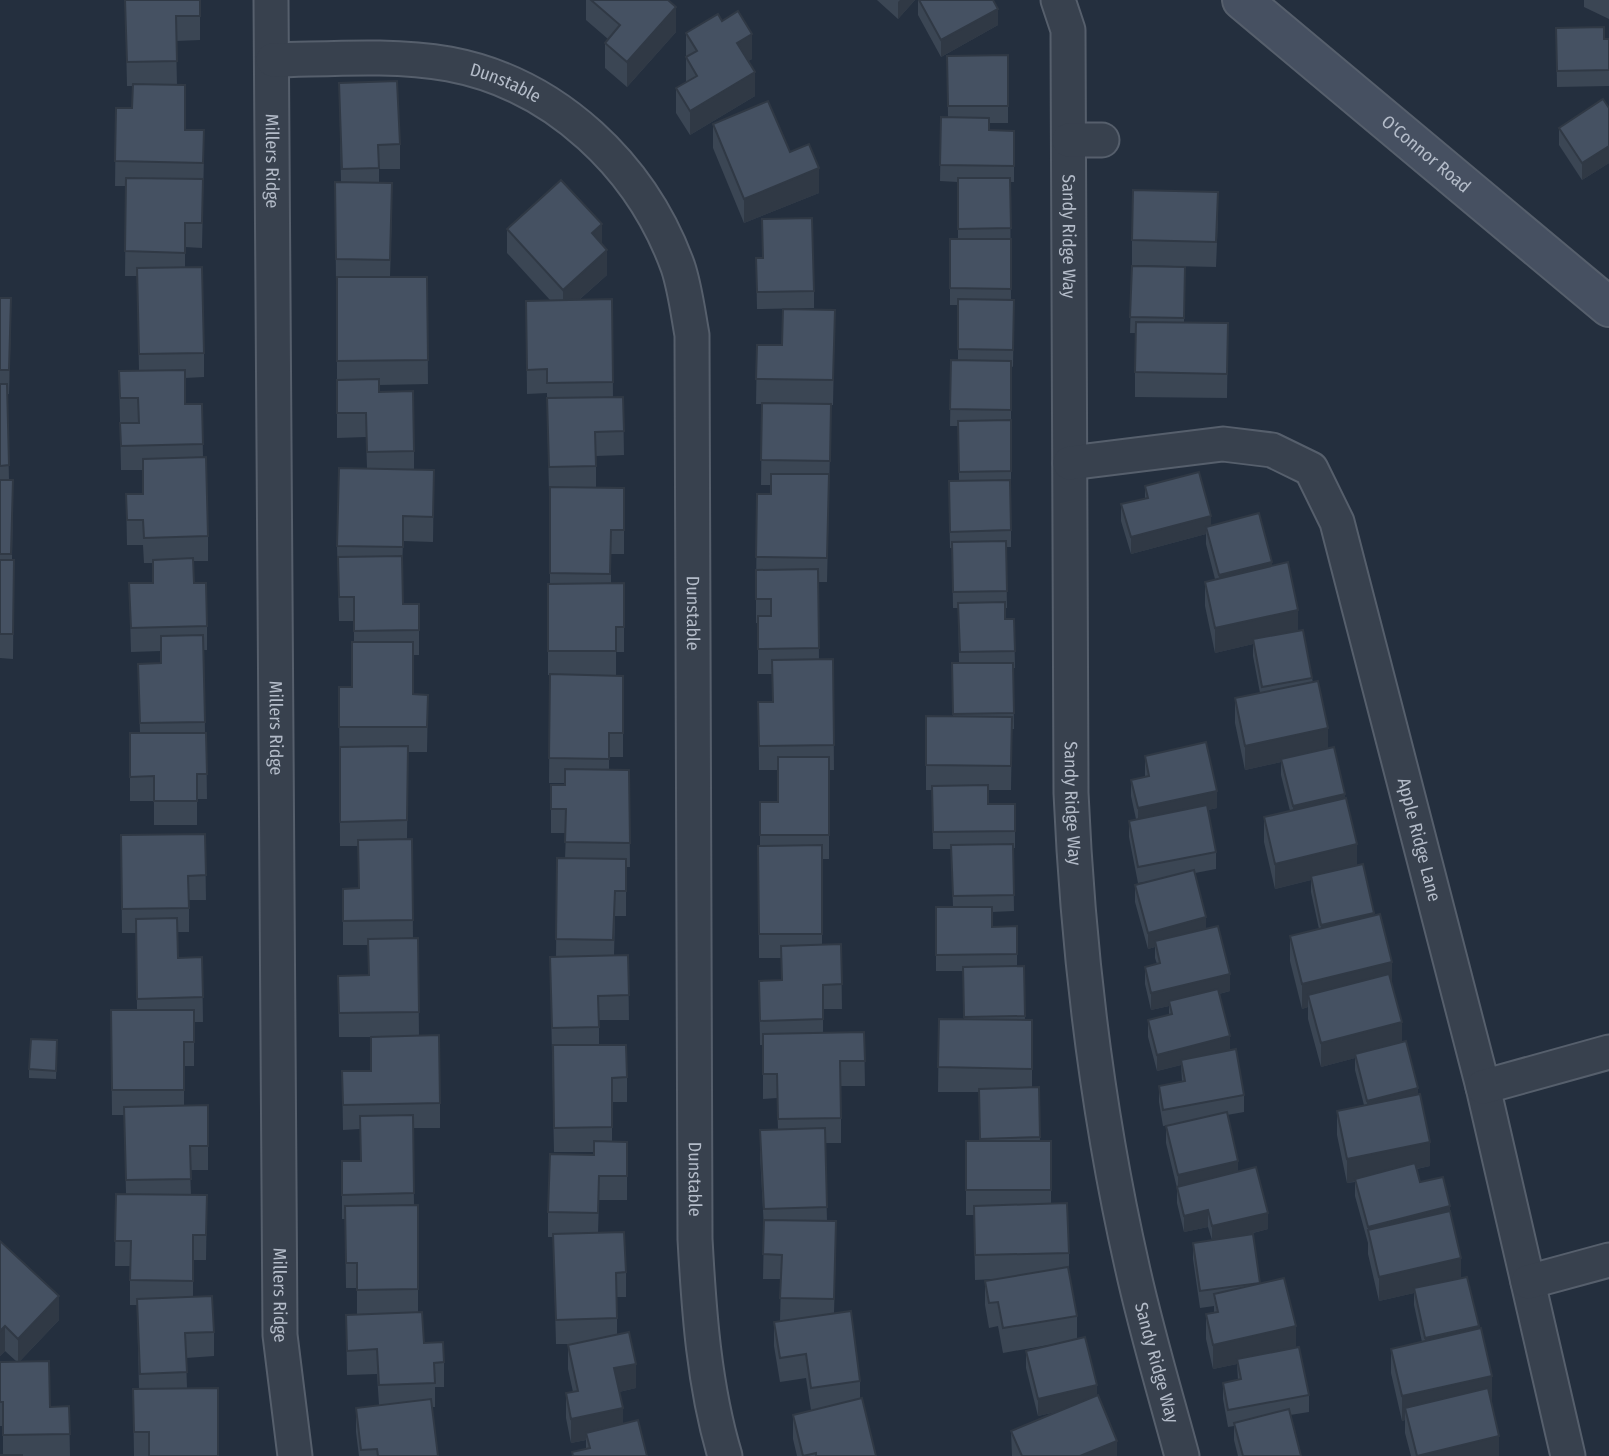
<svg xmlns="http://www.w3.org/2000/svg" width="1609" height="1456" font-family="'Fira Sans Condensed',sans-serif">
<rect width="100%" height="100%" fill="#242f3e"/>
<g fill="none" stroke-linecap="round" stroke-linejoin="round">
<defs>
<g id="street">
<path id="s1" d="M 271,0 L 280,1335 L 295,1456"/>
<path id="s2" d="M 1058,0 L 1068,30 L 1071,793 C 1078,951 1097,1111 1132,1266 C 1146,1330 1165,1393 1182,1456"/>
<path id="s3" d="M 273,60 C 331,59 392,54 449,64 C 556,84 642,167 678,267 C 685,288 688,313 692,335 L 695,1239 C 699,1312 704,1386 725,1456"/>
<path d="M 1069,140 L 1102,140"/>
<path id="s4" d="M 1070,463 L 1223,444 L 1272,450 L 1311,469 L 1337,522 L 1483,1087 L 1568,1456"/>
<path d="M 1483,1087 L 1609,1052"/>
<path d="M 1528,1282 L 1609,1260"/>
</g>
<g id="secondary">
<path id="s5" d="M 1242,0 L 1609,307"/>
</g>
</defs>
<use href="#street" stroke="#565f6c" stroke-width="37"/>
<use href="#secondary" stroke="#565f6c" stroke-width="42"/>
<use href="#street" stroke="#38414e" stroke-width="33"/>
<use href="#secondary" stroke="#465061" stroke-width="38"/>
</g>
<g fill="#3b4654">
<path d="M 125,0 L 200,0 L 200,40 L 176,41 L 177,85 L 185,130 L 204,155 L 202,248 L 185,247 L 185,267 L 204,353 L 204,377 L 185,378 L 185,404 L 202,404 L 203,457 L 208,536 L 208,561 L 193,561 L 194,583 L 207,626 L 207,650 L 204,650 L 205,733 L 206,733 L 207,799 L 197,799 L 197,825 L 154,825 L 154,801 L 130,801 L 130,733 L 140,733 L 138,664 L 161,663 L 161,651 L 131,652 L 129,583 L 153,583 L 153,563 L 144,563 L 143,545 L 127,545 L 126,494 L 143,494 L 143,470 L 121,470 L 120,423 L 138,423 L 120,422 L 119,371 L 139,371 L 137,276 L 125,276 L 126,186 L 115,186 L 116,108 L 132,108 L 133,86 L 127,86 Z"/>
<path d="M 586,0 L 668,0 L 676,32 L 627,87 L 605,68 L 605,43 L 608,39 L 586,20 Z"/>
<path d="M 877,0 L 915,0 L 898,19 Z"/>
<path d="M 918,0 L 993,0 L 998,25 L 941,57 L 918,15 Z"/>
<path d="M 1584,0 L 1609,0 L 1609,19 L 1584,7 Z"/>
<path d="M 722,21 L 752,59 L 748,61 L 755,96 L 690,135 L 676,113 L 676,88 L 686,82 L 686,33 Z"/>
<path d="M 1556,28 L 1604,39 L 1609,39 L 1609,86 L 1557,87 Z"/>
<path d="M 1008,55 L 1008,123 L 989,123 L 989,130 L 1014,131 L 1014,182 L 1010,182 L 1011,300 L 1014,300 L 1013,367 L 1011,366 L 1011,547 L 1006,547 L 1007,608 L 1005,608 L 1005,619 L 1014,619 L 1015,668 L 1013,668 L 1014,729 L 1012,729 L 1011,790 L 988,790 L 988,804 L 1015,804 L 1015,848 L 1013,848 L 1014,911 L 992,912 L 992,927 L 1017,926 L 1017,967 L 1024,966 L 1025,1020 L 1032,1020 L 1032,1087 L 1039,1087 L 1040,1141 L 1051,1141 L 1051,1204 L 1069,1253 L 1069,1272 L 1077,1316 L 1077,1339 L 1117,1456 L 1012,1456 L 1011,1431 L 1060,1411 L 1038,1416 L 1026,1368 L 1026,1351 L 1060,1343 L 1003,1353 L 998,1326 L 989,1328 L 985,1305 L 985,1281 L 994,1279 L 975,1280 L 974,1215 L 966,1215 L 966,1141 L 980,1141 L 979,1092 L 938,1092 L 939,1019 L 964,1019 L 963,971 L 936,971 L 936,907 L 953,907 L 951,849 L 933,849 L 932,790 L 926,790 L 926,716 L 953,716 L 952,663 L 959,663 L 958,608 L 953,608 L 952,548 L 950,548 L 949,498 L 959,481 L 958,426 L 950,426 L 951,360 L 958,360 L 958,305 L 950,305 L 950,239 L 958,239 L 958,182 L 940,181 L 941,117 L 948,117 L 947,56 Z"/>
<path d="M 339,83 L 400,144 L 400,169 L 379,169 L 379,183 L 392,207 L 390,277 L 427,277 L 428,384 L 379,385 L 379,392 L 414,451 L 414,469 L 434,470 L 433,542 L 403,541 L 402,572 L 403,604 L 419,604 L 419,655 L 413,655 L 413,694 L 428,695 L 427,752 L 408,752 L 407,839 L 412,839 L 413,939 L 418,938 L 419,1036 L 440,1103 L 440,1128 L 413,1128 L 414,1206 L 418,1205 L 418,1312 L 424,1343 L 444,1362 L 444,1387 L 435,1387 L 435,1407 L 432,1407 L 438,1456 L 359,1456 L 356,1432 L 356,1408 L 379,1405 L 377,1374 L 347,1375 L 346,1315 L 357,1314 L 357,1288 L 346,1288 L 345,1219 L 342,1219 L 342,1161 L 360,1161 L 360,1129 L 343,1130 L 342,1071 L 371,1071 L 371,1037 L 339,1037 L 338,976 L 368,975 L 368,945 L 343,945 L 343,889 L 358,888 L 358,846 L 340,846 L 339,687 L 352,687 L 354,642 L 354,621 L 339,621 L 337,546 L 367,468 L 366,437 L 337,438 L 337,284 L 336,284 L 335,182 L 341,182 Z"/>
<path d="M 1609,108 L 1609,163 L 1582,180 L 1559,145 L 1559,128 Z"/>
<path d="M 713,124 L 819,193 L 744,223 L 713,148 Z"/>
<path d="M 1218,217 L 1216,267 L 1132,265 L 1132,240 Z"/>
<path d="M 507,229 L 602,245 L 607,275 L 579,300 L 612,299 L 613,397 L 623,397 L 624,455 L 596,456 L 596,488 L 624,488 L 624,554 L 611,554 L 611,583 L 624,583 L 624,652 L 616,652 L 616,675 L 623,676 L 623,757 L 609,757 L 609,769 L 629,770 L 630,867 L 626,867 L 626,916 L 615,916 L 614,955 L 628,955 L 629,1020 L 599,1020 L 599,1045 L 627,1077 L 627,1102 L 612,1102 L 612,1141 L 627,1142 L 627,1200 L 599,1200 L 598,1233 L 626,1272 L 626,1297 L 617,1297 L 617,1334 L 636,1388 L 619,1392 L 623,1423 L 647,1456 L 572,1456 L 572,1452 L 586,1449 L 586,1440 L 571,1443 L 566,1418 L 566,1393 L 573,1392 L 568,1369 L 568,1345 L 574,1344 L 556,1344 L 553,1237 L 548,1237 L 548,1212 L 594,1155 L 594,1152 L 554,1152 L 550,957 L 556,957 L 557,858 L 565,858 L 566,833 L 551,833 L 551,785 L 565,785 L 565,783 L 549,783 L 550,675 L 548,675 L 548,584 L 550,584 L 550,492 L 549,492 L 547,407 L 547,393 L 527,394 L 526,301 L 550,300 L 507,253 Z"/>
<path d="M 756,258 L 763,258 L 814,291 L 814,308 L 757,309 Z"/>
<path d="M 1132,266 L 1185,267 L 1184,323 L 1228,323 L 1227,398 L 1135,397 L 1135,333 L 1130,333 Z"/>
<path d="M 0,298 L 11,322 L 9,394 L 7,394 L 9,480 L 13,505 L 12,560 L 14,560 L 13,659 L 0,658 Z"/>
<path d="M 835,310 L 833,405 L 831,405 L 827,582 L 818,582 L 819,659 L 833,659 L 834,770 L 829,770 L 829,859 L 822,859 L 822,945 L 841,944 L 842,1009 L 823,1009 L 823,1033 L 864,1032 L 865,1086 L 841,1086 L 841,1143 L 825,1143 L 827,1221 L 836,1246 L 834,1313 L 860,1381 L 860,1398 L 876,1456 L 797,1456 L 793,1439 L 793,1415 L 811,1410 L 806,1378 L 780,1382 L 774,1346 L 774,1322 L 780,1321 L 781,1279 L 763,1279 L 764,1229 L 760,1155 L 760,1130 L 778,1130 L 777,1098 L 763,1099 L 763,1045 L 760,1045 L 759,981 L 781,980 L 781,958 L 759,958 L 758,846 L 760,846 L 760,802 L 778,802 L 778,770 L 759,770 L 758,702 L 773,702 L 772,674 L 758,674 L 758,623 L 756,623 L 756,595 L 757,494 L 771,494 L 771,485 L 761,485 L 762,404 L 756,404 L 757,345 L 782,345 Z"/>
<path d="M 1145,486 L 1211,526 L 1272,566 L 1298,631 L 1312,678 L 1328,748 L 1345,798 L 1357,866 L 1374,916 L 1392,984 L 1402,1042 L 1418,1094 L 1430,1166 L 1417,1169 L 1420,1182 L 1450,1213 L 1461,1278 L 1479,1329 L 1492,1400 L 1491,1401 L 1499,1456 L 1411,1456 L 1405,1433 L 1405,1420 L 1402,1421 L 1391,1373 L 1391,1349 L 1422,1342 L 1414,1305 L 1414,1293 L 1379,1301 L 1368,1254 L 1368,1243 L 1355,1196 L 1355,1182 L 1347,1183 L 1337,1135 L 1337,1111 L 1364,1105 L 1355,1070 L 1355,1058 L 1321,1067 L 1308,1019 L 1308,1007 L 1302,1009 L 1290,961 L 1290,936 L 1319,929 L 1311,892 L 1311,880 L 1275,889 L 1264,842 L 1264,817 L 1290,811 L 1281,775 L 1281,762 L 1245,770 L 1235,723 L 1235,698 L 1260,693 L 1253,656 L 1253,644 L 1215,653 L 1205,606 L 1205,582 L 1215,579 L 1206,544 L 1206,534 L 1131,554 L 1121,521 L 1121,504 L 1145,499 Z"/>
<path d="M 1145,756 L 1217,808 L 1208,810 L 1216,852 L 1216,869 L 1195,873 L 1206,929 L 1230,991 L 1219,994 L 1230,1050 L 1244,1095 L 1244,1112 L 1227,1115 L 1238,1172 L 1268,1229 L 1242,1236 L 1260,1283 L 1296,1348 L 1309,1395 L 1309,1412 L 1290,1415 L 1301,1456 L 1238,1456 L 1234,1440 L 1234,1426 L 1228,1427 L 1223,1399 L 1223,1383 L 1238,1380 L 1237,1364 L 1213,1369 L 1206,1339 L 1206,1314 L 1214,1312 L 1214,1306 L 1200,1308 L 1193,1259 L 1193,1243 L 1212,1240 L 1208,1227 L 1184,1232 L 1177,1203 L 1177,1188 L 1166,1143 L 1166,1126 L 1173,1125 L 1163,1126 L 1159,1102 L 1159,1086 L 1182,1081 L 1181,1065 L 1157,1071 L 1148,1037 L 1148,1020 L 1169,1015 L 1169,1006 L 1151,1010 L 1145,984 L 1145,967 L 1157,964 L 1155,958 L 1155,947 L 1148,949 L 1135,902 L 1135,885 L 1151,881 L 1138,883 L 1129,837 L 1129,821 L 1136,819 L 1131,796 L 1131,780 L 1145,777 Z"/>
<path d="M 205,834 L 206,900 L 189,900 L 189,932 L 178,932 L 178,958 L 202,957 L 203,1022 L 194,1022 L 194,1066 L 184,1066 L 184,1106 L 208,1105 L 208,1170 L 190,1170 L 191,1195 L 207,1195 L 206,1260 L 193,1260 L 193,1297 L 214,1332 L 214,1356 L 186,1358 L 187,1388 L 218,1456 L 134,1456 L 133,1389 L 139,1389 L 137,1305 L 130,1305 L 130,1266 L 115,1266 L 116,1194 L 126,1194 L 124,1115 L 112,1115 L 111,1010 L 137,1010 L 136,933 L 122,933 L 121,835 Z"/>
<path d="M 57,1040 L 56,1079 L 29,1078 L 29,1069 Z"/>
<path d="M 0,1241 L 59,1320 L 20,1361 L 50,1407 L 69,1406 L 70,1456 L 0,1456 L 3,1455 L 3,1426 L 0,1426 L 0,1362 L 16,1361 L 5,1351 L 0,1356 Z"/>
</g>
<g fill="#303945">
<path d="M 900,0 L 915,0 L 898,19 L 898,2 Z"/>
<path d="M 676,7 L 676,32 L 627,87 L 627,62 Z"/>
<path d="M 998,9 L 998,25 L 941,57 L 941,40 Z"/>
<path d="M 752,34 L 752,59 L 737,68 L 737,43 Z"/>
<path d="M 755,72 L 755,96 L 690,135 L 690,111 Z"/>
<path d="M 1609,146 L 1609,163 L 1582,180 L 1582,163 Z"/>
<path d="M 819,168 L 819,193 L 744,223 L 744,199 Z"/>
<path d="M 602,224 L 602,248 L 592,233 Z"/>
<path d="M 607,250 L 607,275 L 563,314 L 563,290 Z"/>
<path d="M 11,298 L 11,322 L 9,394 L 9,370 Z"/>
<path d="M 1211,516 L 1211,533 L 1206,527 L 1206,534 L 1131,554 L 1131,537 Z"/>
<path d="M 1272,562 L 1272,578 L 1219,592 L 1219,575 Z"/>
<path d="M 1298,610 L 1298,634 L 1253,639 L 1253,644 L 1215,653 L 1215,628 Z"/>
<path d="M 1328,728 L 1328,752 L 1281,759 L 1281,762 L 1245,770 L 1245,746 Z"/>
<path d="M 1217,791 L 1217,808 L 1138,825 L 1138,808 Z"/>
<path d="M 1345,794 L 1345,811 L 1293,823 L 1293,806 Z"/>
<path d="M 1357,844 L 1357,869 L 1311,876 L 1311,880 L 1275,889 L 1275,864 Z"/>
<path d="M 1374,913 L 1374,930 L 1321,941 L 1321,925 Z"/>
<path d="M 1206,917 L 1206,934 L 1155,941 L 1155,947 L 1148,949 L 1148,933 Z"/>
<path d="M 1392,962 L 1392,986 L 1308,995 L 1308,1007 L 1302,1009 L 1302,984 Z"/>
<path d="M 1230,974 L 1230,991 L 1170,1006 L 1169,1001 L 1169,1006 L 1151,1010 L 1151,993 Z"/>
<path d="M 1402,1022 L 1402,1046 L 1355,1054 L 1355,1058 L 1321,1067 L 1321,1043 Z"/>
<path d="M 1230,1036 L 1230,1053 L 1181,1060 L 1181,1065 L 1157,1071 L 1157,1055 Z"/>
<path d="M 1418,1088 L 1418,1105 L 1367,1118 L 1367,1101 Z"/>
<path d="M 1430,1142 L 1430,1166 L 1347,1183 L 1347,1159 Z"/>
<path d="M 1238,1161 L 1238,1177 L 1178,1192 L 1178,1175 Z"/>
<path d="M 1450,1206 L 1450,1222 L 1368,1230 L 1368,1227 Z"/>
<path d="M 1208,1210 L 1208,1227 L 1184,1232 L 1184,1216 Z"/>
<path d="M 1268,1213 L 1268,1229 L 1212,1243 L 1212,1226 Z"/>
<path d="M 1461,1258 L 1461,1282 L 1414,1288 L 1414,1293 L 1379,1301 L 1379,1277 Z"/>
<path d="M 59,1296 L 59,1320 L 18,1363 L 18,1339 Z"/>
<path d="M 5,1326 L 5,1351 L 0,1356 L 0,1331 Z"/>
<path d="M 1296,1326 L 1296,1350 L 1237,1359 L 1237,1364 L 1213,1369 L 1213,1345 Z"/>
<path d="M 1479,1326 L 1479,1342 L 1425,1354 L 1425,1338 Z"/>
<path d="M 636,1364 L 636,1388 L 614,1393 L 614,1368 Z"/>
<path d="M 1492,1376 L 1492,1400 L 1408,1420 L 1405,1408 L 1405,1420 L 1402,1421 L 1402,1396 Z"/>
<path d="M 1097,1385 L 1097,1402 L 1038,1416 L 1038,1399 Z"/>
<path d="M 623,1408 L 623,1432 L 586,1433 L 586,1440 L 571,1443 L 571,1419 Z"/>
<path d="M 1499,1436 L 1499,1456 L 1417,1456 Z"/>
<path d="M 1117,1441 L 1117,1456 L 1080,1456 Z"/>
</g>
<g fill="#455162" stroke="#303945" stroke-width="2">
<path d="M 125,0 L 200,0 L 200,16 L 176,16 L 177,61 L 127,62 Z"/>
<path d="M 591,0 L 668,0 L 676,7 L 627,62 L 605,43 L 620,25 Z"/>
<path d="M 919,0 L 993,0 L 998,9 L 941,40 Z"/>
<path d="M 738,11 L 752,34 L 737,43 L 755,72 L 690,111 L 676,88 L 697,76 L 686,57 L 697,51 L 686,33 L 718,14 L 722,21 Z"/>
<path d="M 1604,27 L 1604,39 L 1609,39 L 1609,70 L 1557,71 L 1556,28 Z"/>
<path d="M 1008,55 L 1008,106 L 948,106 L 947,56 Z"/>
<path d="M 397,81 L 400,144 L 378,145 L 379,168 L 342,169 L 339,83 Z"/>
<path d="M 133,84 L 185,85 L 185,130 L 204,130 L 203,163 L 115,161 L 116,108 L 132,108 Z"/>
<path d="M 1603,99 L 1609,108 L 1609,146 L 1582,163 L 1559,128 Z"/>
<path d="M 768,101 L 790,152 L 809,144 L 819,168 L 744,199 L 713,124 Z"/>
<path d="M 941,117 L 989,118 L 989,130 L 1014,131 L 1014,166 L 940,165 Z"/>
<path d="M 126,178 L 203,179 L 202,223 L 185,223 L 185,253 L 125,251 Z"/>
<path d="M 958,178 L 1010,178 L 1011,228 L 958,229 Z"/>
<path d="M 561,180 L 602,224 L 592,233 L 607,250 L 563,290 L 507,229 Z"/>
<path d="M 335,182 L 392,183 L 390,260 L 336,259 Z"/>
<path d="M 1133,190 L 1218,192 L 1216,242 L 1132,240 Z"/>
<path d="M 812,218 L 814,291 L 757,292 L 756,258 L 763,258 L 762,219 Z"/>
<path d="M 950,239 L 1011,239 L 1011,289 L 950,288 Z"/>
<path d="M 1132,266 L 1185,267 L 1184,318 L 1130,317 Z"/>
<path d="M 202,267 L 204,353 L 139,354 L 137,268 Z"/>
<path d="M 337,277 L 427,277 L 428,360 L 337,361 Z"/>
<path d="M 0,298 L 11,298 L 9,370 L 0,370 Z"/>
<path d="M 612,299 L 613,382 L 547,383 L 547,369 L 527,370 L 526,301 Z"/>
<path d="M 958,299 L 1014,300 L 1013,350 L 958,349 Z"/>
<path d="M 783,309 L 835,310 L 833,380 L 756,379 L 757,345 L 782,345 Z"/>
<path d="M 1136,322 L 1228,323 L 1227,374 L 1135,372 Z"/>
<path d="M 951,360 L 1011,361 L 1011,410 L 950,409 Z"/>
<path d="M 185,370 L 185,404 L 202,404 L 203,444 L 121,446 L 120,423 L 139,423 L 138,398 L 120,398 L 119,371 Z"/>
<path d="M 379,379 L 379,392 L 413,391 L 414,451 L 367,452 L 366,413 L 337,413 L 337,380 Z"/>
<path d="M 0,384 L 7,384 L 9,465 L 0,466 Z"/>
<path d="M 623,397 L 624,431 L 595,432 L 596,466 L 549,467 L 547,398 Z"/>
<path d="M 762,403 L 831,404 L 830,461 L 761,460 Z"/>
<path d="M 1011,420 L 1011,471 L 959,472 L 958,421 Z"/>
<path d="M 206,457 L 208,536 L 144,538 L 143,520 L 127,520 L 126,494 L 143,494 L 143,459 Z"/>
<path d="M 339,468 L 434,470 L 433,517 L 403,516 L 403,547 L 337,546 Z"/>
<path d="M 1199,472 L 1211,516 L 1131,537 L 1121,504 L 1148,498 L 1145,486 Z"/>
<path d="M 771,474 L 829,474 L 827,558 L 756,557 L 757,494 L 771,494 Z"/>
<path d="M 0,480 L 13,480 L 11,554 L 0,554 Z"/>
<path d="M 1010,480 L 1011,530 L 950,532 L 949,481 Z"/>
<path d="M 550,487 L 624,488 L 624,530 L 611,530 L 610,574 L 550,573 Z"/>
<path d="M 1259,513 L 1272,562 L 1219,575 L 1206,527 Z"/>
<path d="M 1006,541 L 1007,591 L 953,592 L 952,542 Z"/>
<path d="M 402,556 L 403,604 L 419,604 L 419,630 L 354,631 L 354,597 L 339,597 L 338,557 Z"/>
<path d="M 193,558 L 194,583 L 206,583 L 207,626 L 131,628 L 129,583 L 153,583 L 153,560 Z"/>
<path d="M 0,560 L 14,560 L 13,634 L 0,634 Z"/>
<path d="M 1288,562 L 1298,610 L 1215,628 L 1205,582 Z"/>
<path d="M 818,569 L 819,648 L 758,649 L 758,616 L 771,616 L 771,599 L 756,599 L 756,570 Z"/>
<path d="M 624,583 L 624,627 L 616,627 L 616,651 L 548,651 L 548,584 Z"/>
<path d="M 1005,602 L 1005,619 L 1014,619 L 1015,651 L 960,652 L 958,603 Z"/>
<path d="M 1303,630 L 1312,678 L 1262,687 L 1253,639 Z"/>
<path d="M 203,635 L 205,722 L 140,723 L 138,664 L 161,663 L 161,636 Z"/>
<path d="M 352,642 L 413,642 L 413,694 L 428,695 L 427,727 L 339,727 L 339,687 L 352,687 Z"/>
<path d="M 833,659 L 834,745 L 759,746 L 758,702 L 773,702 L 772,660 Z"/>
<path d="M 952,663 L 1013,663 L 1014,713 L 953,714 Z"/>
<path d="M 550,674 L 623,676 L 623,733 L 609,733 L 609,759 L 549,758 Z"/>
<path d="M 1318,681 L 1328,728 L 1245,746 L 1235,698 Z"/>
<path d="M 926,716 L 1012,717 L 1011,766 L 926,765 Z"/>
<path d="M 130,733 L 206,733 L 207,774 L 197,774 L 197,801 L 154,801 L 154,776 L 130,777 Z"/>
<path d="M 1206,742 L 1217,791 L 1138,808 L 1131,780 L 1149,776 L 1145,756 Z"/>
<path d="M 408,746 L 407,820 L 340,822 L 340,747 Z"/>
<path d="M 1334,747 L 1345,794 L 1293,806 L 1281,759 Z"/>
<path d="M 778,757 L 829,757 L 829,835 L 760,835 L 760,802 L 778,802 Z"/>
<path d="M 565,769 L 629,770 L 630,843 L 565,842 L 566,809 L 551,809 L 551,785 L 565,785 Z"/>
<path d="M 988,785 L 988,804 L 1015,804 L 1015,831 L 933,832 L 932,786 Z"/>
<path d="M 1346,798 L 1357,844 L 1275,864 L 1264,817 Z"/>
<path d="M 1207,805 L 1216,852 L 1138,867 L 1129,821 Z"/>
<path d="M 205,834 L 206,875 L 188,876 L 189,908 L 122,909 L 121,835 Z"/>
<path d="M 412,839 L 413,920 L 343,921 L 343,889 L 359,888 L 358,840 Z"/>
<path d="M 1013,844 L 1014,895 L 953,896 L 951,845 Z"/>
<path d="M 822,845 L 822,934 L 759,934 L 758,846 Z"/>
<path d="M 557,858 L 626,859 L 626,891 L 615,891 L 613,940 L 556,939 Z"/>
<path d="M 1363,864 L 1374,913 L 1321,925 L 1311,876 Z"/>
<path d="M 1194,870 L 1206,917 L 1148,933 L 1135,885 Z"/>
<path d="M 936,907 L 992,907 L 992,927 L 1017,926 L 1017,954 L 936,955 Z"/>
<path d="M 1380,914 L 1392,962 L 1302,984 L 1290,936 Z"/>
<path d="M 177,918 L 178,958 L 202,957 L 203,997 L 137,999 L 136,919 Z"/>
<path d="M 1218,926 L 1230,974 L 1151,993 L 1145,967 L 1160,963 L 1155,941 Z"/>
<path d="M 418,938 L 419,1012 L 339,1013 L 338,976 L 369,975 L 368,939 Z"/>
<path d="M 841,944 L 842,984 L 823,985 L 823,1019 L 760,1021 L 759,981 L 782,980 L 781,946 Z"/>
<path d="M 628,955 L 629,995 L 598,996 L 599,1027 L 552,1028 L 550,957 Z"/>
<path d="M 1024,966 L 1025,1016 L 964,1017 L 963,967 Z"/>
<path d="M 1389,974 L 1402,1022 L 1321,1043 L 1308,995 Z"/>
<path d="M 1218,989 L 1230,1036 L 1157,1055 L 1148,1020 L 1172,1014 L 1169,1001 Z"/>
<path d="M 111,1010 L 194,1010 L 194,1042 L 184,1042 L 184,1090 L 112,1090 Z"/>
<path d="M 939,1019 L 1032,1020 L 1032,1069 L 938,1067 Z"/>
<path d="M 864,1032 L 865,1061 L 840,1061 L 841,1118 L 778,1119 L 777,1074 L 763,1074 L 763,1034 Z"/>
<path d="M 439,1035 L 440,1103 L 343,1105 L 342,1071 L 371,1071 L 371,1037 Z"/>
<path d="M 31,1039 L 57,1040 L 56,1071 L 29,1069 Z"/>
<path d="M 1406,1041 L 1418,1088 L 1367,1101 L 1355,1054 Z"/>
<path d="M 553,1045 L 626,1045 L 627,1077 L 612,1078 L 612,1127 L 554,1128 Z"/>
<path d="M 1236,1049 L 1244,1095 L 1163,1110 L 1159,1086 L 1185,1081 L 1181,1060 Z"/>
<path d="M 1039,1087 L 1040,1137 L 980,1139 L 979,1089 Z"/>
<path d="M 1420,1094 L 1430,1142 L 1347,1159 L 1337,1111 Z"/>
<path d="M 208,1105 L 208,1146 L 190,1146 L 191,1179 L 126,1180 L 124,1107 Z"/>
<path d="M 1227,1112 L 1238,1161 L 1178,1175 L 1166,1126 Z"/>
<path d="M 413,1115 L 414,1193 L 342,1195 L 342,1161 L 361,1161 L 360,1116 Z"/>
<path d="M 825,1128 L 827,1207 L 764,1209 L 760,1130 Z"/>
<path d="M 594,1141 L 627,1142 L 627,1176 L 599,1176 L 598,1213 L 548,1212 L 550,1154 L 594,1155 Z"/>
<rect x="966" y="1141" width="85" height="49"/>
<path d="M 1415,1163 L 1420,1182 L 1443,1177 L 1450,1206 L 1368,1227 L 1355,1179 Z"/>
<path d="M 1256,1167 L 1268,1213 L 1212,1226 L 1208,1210 L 1184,1216 L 1177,1187 Z"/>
<path d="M 116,1194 L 207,1195 L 206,1235 L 193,1235 L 193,1281 L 130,1280 L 131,1241 L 115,1241 Z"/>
<path d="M 1067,1203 L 1069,1253 L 975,1255 L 974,1206 Z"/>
<path d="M 418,1205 L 418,1289 L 357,1290 L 357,1263 L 346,1263 L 345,1206 Z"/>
<path d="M 1450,1211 L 1461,1258 L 1379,1277 L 1368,1230 Z"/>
<path d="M 764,1220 L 836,1221 L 834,1299 L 780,1298 L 782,1255 L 763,1254 Z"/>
<path d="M 624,1232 L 626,1272 L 616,1273 L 617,1318 L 556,1320 L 553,1234 Z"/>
<path d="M 1253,1234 L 1260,1283 L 1200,1291 L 1193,1243 Z"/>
<path d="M 0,1241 L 59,1296 L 18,1339 L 5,1326 L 0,1331 Z"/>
<path d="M 1068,1267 L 1077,1316 L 1003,1328 L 998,1302 L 989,1303 L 985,1281 Z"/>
<path d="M 1467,1277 L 1479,1326 L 1425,1338 L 1414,1288 Z"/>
<path d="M 1284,1278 L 1296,1326 L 1213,1345 L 1206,1314 L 1218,1312 L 1214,1294 Z"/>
<path d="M 212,1296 L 214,1332 L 185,1333 L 187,1372 L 140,1374 L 137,1299 Z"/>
<path d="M 851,1311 L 860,1381 L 811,1388 L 806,1354 L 780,1358 L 774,1322 Z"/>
<path d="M 422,1312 L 424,1343 L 443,1342 L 444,1362 L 434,1363 L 435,1383 L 379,1385 L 377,1349 L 347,1351 L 346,1315 Z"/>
<path d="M 1481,1328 L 1492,1376 L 1402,1396 L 1391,1349 Z"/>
<path d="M 629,1332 L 636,1364 L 614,1368 L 623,1408 L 571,1419 L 566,1393 L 578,1391 L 568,1345 Z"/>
<path d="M 1085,1337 L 1097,1385 L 1038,1399 L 1026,1351 Z"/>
<path d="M 1299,1347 L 1309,1395 L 1228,1410 L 1223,1383 L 1241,1379 L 1237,1359 Z"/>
<path d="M 49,1361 L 50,1407 L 69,1406 L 70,1434 L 3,1435 L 3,1402 L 0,1402 L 0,1362 Z"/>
<path d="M 218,1388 L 218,1456 L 149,1456 L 149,1432 L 134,1432 L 133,1389 Z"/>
<path d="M 1488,1388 L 1499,1436 L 1417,1456 L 1405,1408 Z"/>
<path d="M 1098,1395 L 1117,1441 L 1080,1456 L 1022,1456 L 1011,1431 Z"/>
<path d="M 862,1398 L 876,1456 L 816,1456 L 816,1453 L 803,1456 L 793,1415 Z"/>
<path d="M 431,1399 L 438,1456 L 378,1456 L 377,1449 L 361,1450 L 356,1408 Z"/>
<path d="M 1289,1409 L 1301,1456 L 1243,1456 L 1234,1423 Z"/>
<path d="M 638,1420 L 647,1456 L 573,1456 L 572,1452 L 590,1448 L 586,1433 Z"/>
<rect x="0" y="1455" width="22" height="1"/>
</g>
<g text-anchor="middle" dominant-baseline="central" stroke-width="5" stroke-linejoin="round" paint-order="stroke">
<g font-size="18" fill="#b4bcc9" stroke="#1d2633">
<text stroke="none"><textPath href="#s3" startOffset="236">Dunstable</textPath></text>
<text stroke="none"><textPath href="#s5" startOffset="240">O'Connor Road</textPath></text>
<text stroke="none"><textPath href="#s1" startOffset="161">Millers Ridge</textPath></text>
<text stroke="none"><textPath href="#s2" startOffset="238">Sandy Ridge Way</textPath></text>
<text stroke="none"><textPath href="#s3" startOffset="844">Dunstable</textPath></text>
<text stroke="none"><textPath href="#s1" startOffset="728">Millers Ridge</textPath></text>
<text stroke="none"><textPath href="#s2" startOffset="805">Sandy Ridge Way</textPath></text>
<text stroke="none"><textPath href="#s4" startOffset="634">Apple Ridge Lane</textPath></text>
<text stroke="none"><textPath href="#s3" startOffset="1410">Dunstable</textPath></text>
<text stroke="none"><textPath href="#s1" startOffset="1295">Millers Ridge</textPath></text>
<text stroke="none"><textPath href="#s2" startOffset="1372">Sandy Ridge Way</textPath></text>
</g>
</g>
</svg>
